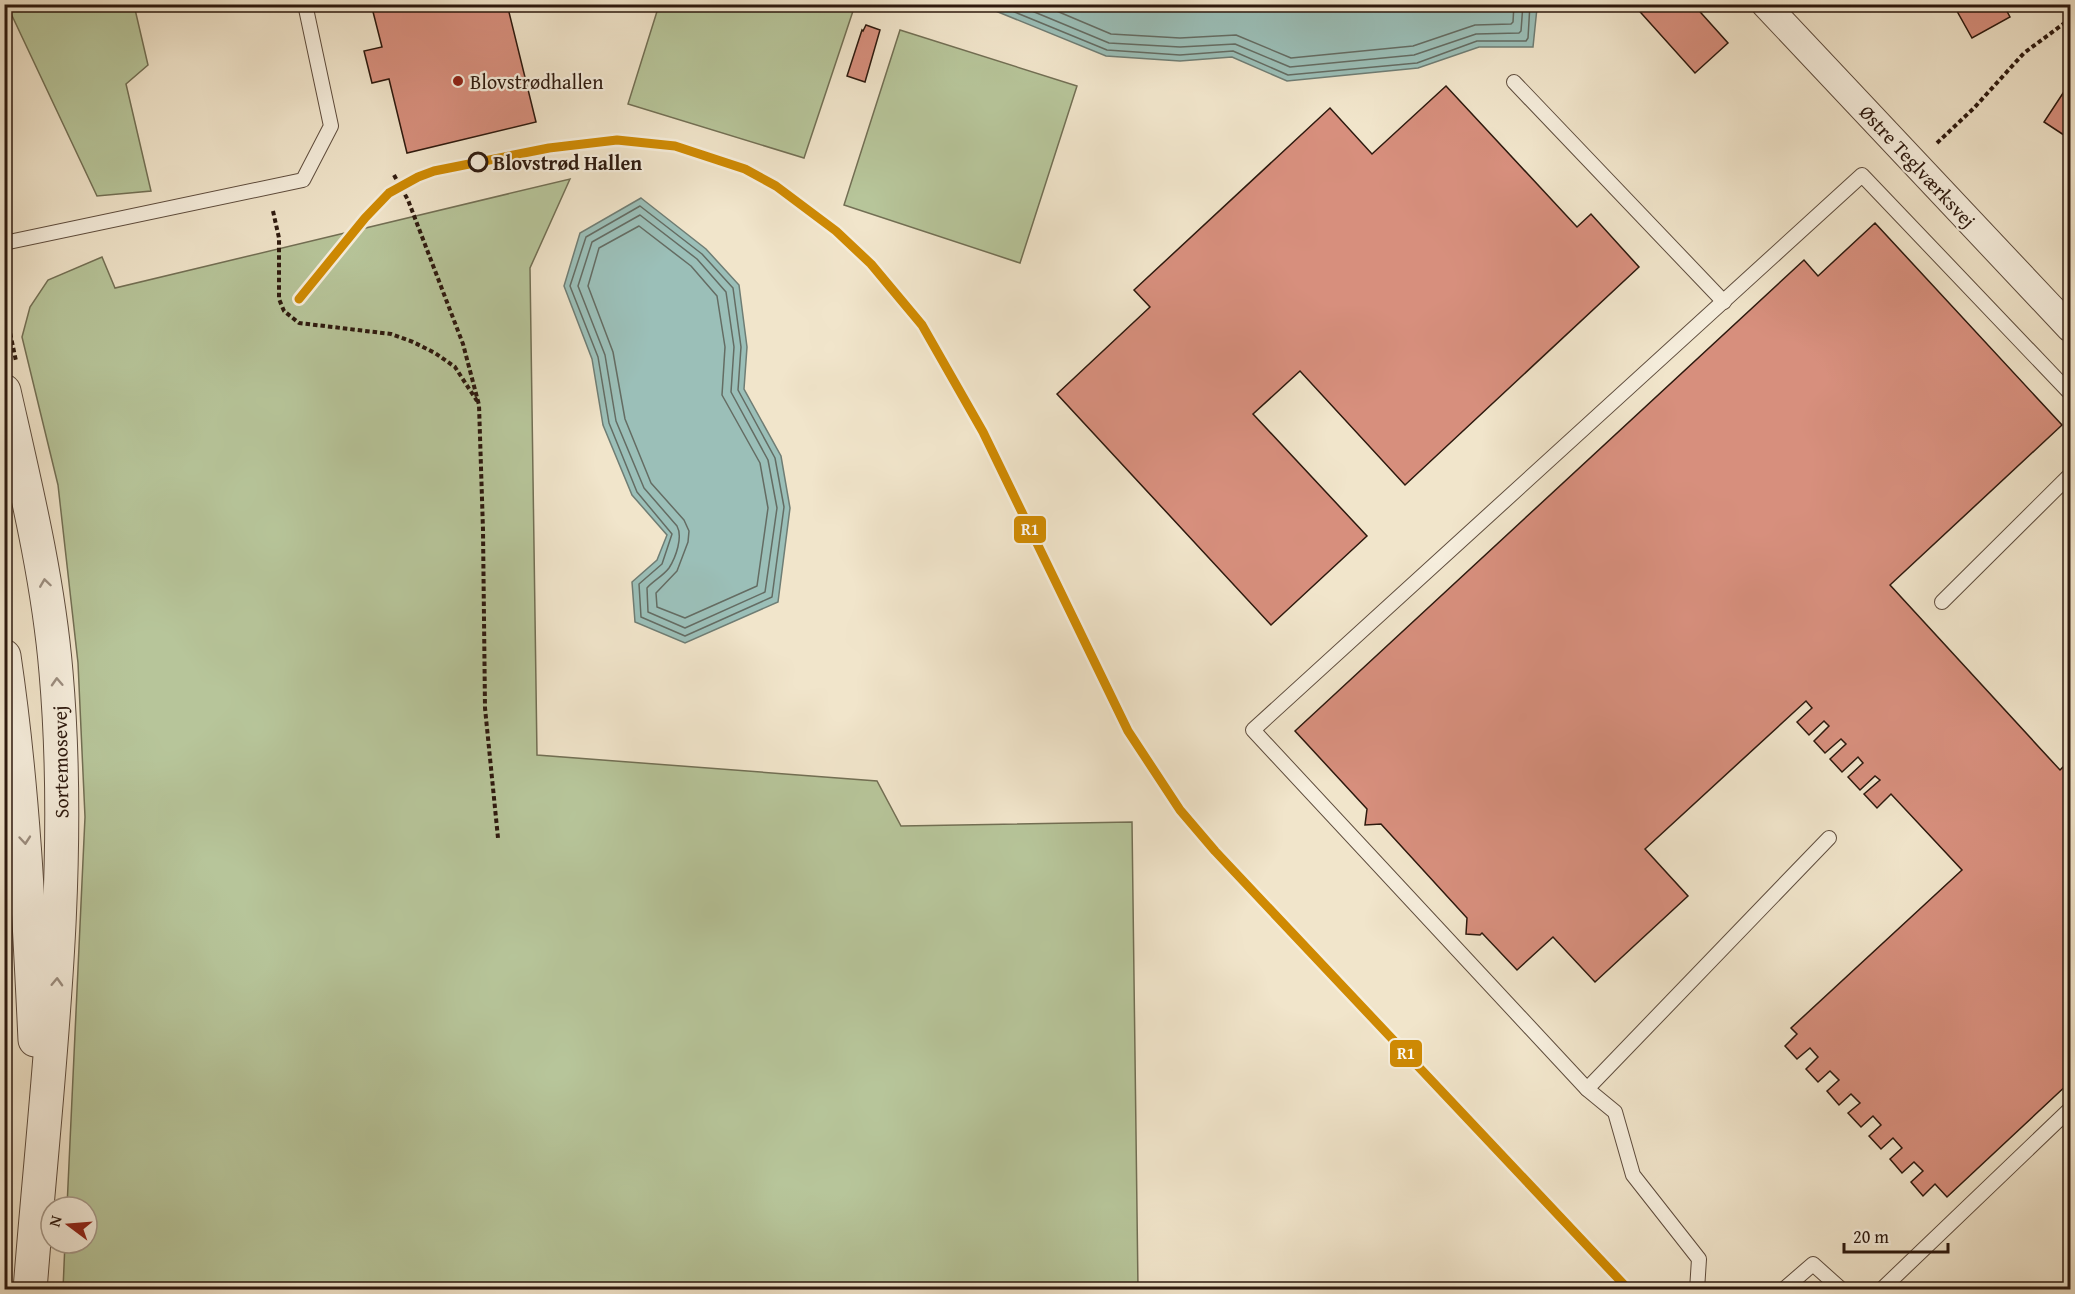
<svg xmlns="http://www.w3.org/2000/svg" width="2075" height="1294" font-family="'Gentium Book Plus',serif">
<rect width="100%" height="100%" fill="#f1e5cb"/>
<filter id="stains"><feTurbulence type="fractalNoise" baseFrequency=".00333" numOctaves="4"/><feColorMatrix values="0 0 0 0 .2 0 0 0 0 .09 0 0 0 0 .02 0 0 0 .5 -.17"/></filter>
<radialGradient id="worn" r=".72"><stop offset=".6" stop-color="#630" stop-opacity="0"/><stop offset="1" stop-color="#630" stop-opacity=".3"/></radialGradient>
<g fill="#b7c59a" stroke="#726f54" stroke-width="1.5">
<path d="M 7,5 L 134,5 L 148,65 L 126,84 L 151,191 L 97,196 Z"/>
<path d="M 659,5 L 855,5 L 804,158 L 628,104 Z"/>
<path d="M 900,30 L 1077,86 L 1020,263 L 844,205 Z"/>
<path d="M 570,179 L 530,268 L 537,755 L 877,781 L 901,826 L 1132,822 L 1138,1289 L 63,1289 L 65,1243 L 87,1243 L 87,1207 L 67,1207 L 85,817 L 78,663 L 58,485 L 22,337 L 30,307 L 48,280 L 102,257 L 115,288 Z"/>
</g>
<g fill="#9bbfb8" stroke="#6f7d74" stroke-width="1.5">
<path d="M 1534,4 L 1537,8 L 1533,47 L 1479,47 L 1418,68 L 1287,81 L 1232,57 L 1180,61 L 1106,56 L 981,5 Z"/>
<path d="M 641,198 L 706,249 L 739,285 L 747,347 L 744,389 L 781,456 L 790,508 L 778,602 L 685,643 L 635,622 L 632,582 L 657,560 L 667,535 L 632,495 L 603,425 L 592,359 L 564,286 L 580,233 Z"/>
</g>
<g fill="none" stroke-linecap="round" stroke-linejoin="round">
<g stroke="#646c63" stroke-width="1.5">
<path d="M 995,4 L 1107,50 L 1180,55 L 1233,51 L 1288,75 L 1417,63 L 1477,41 L 1526,41 L 1528,38 L 1530,4"/>
<path d="M 1015,4 L 1109,43 L 1180,47 L 1235,44 L 1290,67 L 1414,55 L 1476,34 L 1519,33 L 1521,31 L 1523,4"/>
<path d="M 1040,4 L 1111,34 L 1180,38 L 1236,35 L 1291,58 L 1413,46 L 1475,25 L 1511,24 L 1513,22 L 1514,4"/>
<path d="M 640,206 L 702,254 L 733,288 L 741,347 L 738,390 L 775,458 L 784,507 L 772,597 L 685,636 L 641,617 L 639,584 L 662,564 L 672,534 L 637,492 L 609,423 L 598,357 L 570,286 L 586,237 Z"/>
<path d="M 640,215 L 697,259 L 726,292 L 734,347 L 731,392 L 768,460 L 777,508 L 765,592 L 685,628 L 648,612 L 647,588 C 653,581 663,576 669,568 C 676,557 683,537 677,526 L 644,488 L 616,421 L 605,355 L 578,286 L 592,242 Z"/>
<path d="M 639,226 L 691,266 L 717,296 L 725,347 L 722,395 L 760,463 L 768,508 L 757,586 L 685,618 L 657,607 L 656,593 L 677,571 L 688,542 L 689,531 L 684,520 L 651,483 L 625,419 L 613,352 L 588,286 L 599,248 Z"/>
</g>
</g>
<g fill="#d78f7d" stroke="#2d190e" stroke-width="1.5">
<path d="M 371,4 L 507,4 L 536,122 L 407,153 L 389,79 L 372,83 L 364,51 L 382,47 Z"/>
<path d="M 1633,4 L 1693,4 L 1728,43 L 1695,73 Z"/>
<path d="M 1953,4 L 2003,4 L 2010,17 L 1972,38 Z"/>
<path d="M 866,25 L 880,30 L 865,82 L 847,76 L 862,30 L 863,31 Z"/>
<path d="M 2069,84 L 2070,85 L 2070,139 L 2044,122 Z"/>
<path d="M 1446,86 L 1577,227 L 1591,214 L 1639,267 L 1405,485 L 1300,371 L 1253,414 L 1367,536 L 1271,625 L 1057,394 L 1150,307 L 1134,290 L 1330,108 L 1372,154 Z"/>
<path d="M 1875,223 L 2062,425 L 1890,585 L 2060,770 L 2070,760 L 2070,1082 L 1947,1197 L 1935,1184 L 1923,1196 L 1911,1182 L 1923,1171 L 1914,1162 L 1902,1173 L 1890,1159 L 1902,1148 L 1893,1138 L 1881,1149 L 1869,1136 L 1881,1125 L 1873,1116 L 1861,1127 L 1848,1113 L 1860,1103 L 1851,1094 L 1839,1105 L 1827,1091 L 1839,1080 L 1830,1071 L 1818,1082 L 1806,1069 L 1818,1057 L 1810,1048 L 1797,1059 L 1785,1046 L 1797,1034 L 1791,1028 L 1962,870 L 1891,794 L 1877,808 L 1864,794 L 1880,780 L 1875,776 L 1860,790 L 1848,777 L 1863,763 L 1858,757 L 1842,772 L 1830,759 L 1846,744 L 1841,739 L 1825,753 L 1814,741 L 1829,726 L 1824,721 L 1809,735 L 1797,722 L 1812,708 L 1806,701 L 1645,849 L 1688,896 L 1595,982 L 1553,937 L 1517,970 L 1482,933 L 1480,935 L 1466,934 L 1467,918 L 1381,824 L 1365,825 L 1367,809 L 1295,731 L 1804,260 L 1818,276 Z"/>
</g>
<g fill="none" stroke-linecap="round" stroke-linejoin="round">
<defs>
<g id="service">
<path d="M 1514,82 L 1724,302"/>
<path d="M 4,243 L 303,180 L 331,126 L 305,4"/>
<path d="M 1942,602 L 2070,475"/>
<path d="M 1587,1089 L 1829,838"/>
<path d="M 1697,1290 L 1699,1259 L 1633,1175 L 1615,1112 L 1587,1089 L 1253,730 L 1862,175 L 2070,393"/>
<path d="M 1783,1290 L 1813,1264 L 1842,1290"/>
<path d="M 1881,1290 L 2070,1109"/>
</g>
<path id="minor" d="M 1765,4 L 2070,328"/>
<g id="tertiary">
<path d="M 4,391 C 25,484 48,577 56,672 C 74,878 46,1084 30,1290"/>
<path d="M 4,656 C 23,784 29,912 35,1040"/>
</g>
</defs>
<use href="#service" stroke="#5e4c3d" stroke-width="16"/>
<use href="#minor" stroke="#5e4c3d" stroke-width="29"/>
<use href="#tertiary" stroke="#5e4c3d" stroke-width="35"/>
<g stroke="#2d190e" stroke-width="4" stroke-dasharray="4.5 3" stroke-linecap="butt">
<path d="M 1937,143 L 1974,108 L 2024,53 L 2070,19"/>
<path d="M 394,175 L 408,200 L 463,344 L 479,405 L 483,530 L 485,708 L 498,838"/>
<path d="M 273,211 L 279,238 L 279,299 L 284,311 L 299,323 L 391,334 L 413,342 L 435,353 L 455,367 L 477,401"/>
<path d="M 4,304 L 16,361"/>
</g>
<use href="#service" stroke="#f6eedd" stroke-width="14"/>
<use href="#minor" stroke="#f6eedd" stroke-width="27"/>
<use href="#tertiary" stroke="#f6eedd" stroke-width="33"/>
<defs>
<path id="rail-1" d="M 299,299 L 365,218 L 389,193 L 418,177 L 434,171 L 549,148 L 617,140 L 675,146 L 745,169 L 776,186 L 836,231 L 871,264 L 922,325 L 983,432 L 1128,731 L 1180,810 L 1215,851 L 1629,1290"/>
</defs>
<use href="#rail-1" stroke="#f6eedd" stroke-width="14"/>
<use href="#rail-1" stroke="#cf8a03" stroke-width="9"/>
</g>
<defs><path id="oneway-chevron" d="M-2-3.5L2.5 0L-2 3.5" fill="none" stroke-width="1.6" stroke-linecap="round" stroke-linejoin="round" transform="scale(1.5)"/></defs>
<g stroke="#9c8e80">
<use href="#oneway-chevron" transform="translate(45 583) rotate(-98)"/>
<use href="#oneway-chevron" transform="translate(57 682) rotate(-93)"/>
<use href="#oneway-chevron" transform="translate(25 840) rotate(85)"/>
<use href="#oneway-chevron" transform="translate(57 982) rotate(-88)"/>
</g>
<circle fill="#8f2418" stroke="#f6eedd" stroke-width="2" cx="458" cy="81" r="6"/>
<circle fill="#f6eedd" stroke="#2d190e" stroke-width="3" cx="478" cy="162" r="9"/>
<g text-anchor="middle" dominant-baseline="central" stroke-width="4.5" stroke-linejoin="round" paint-order="stroke">
<g font-size="20" fill="#2d190e" stroke="#f6eedd" text-anchor="start">
<text x="470" y="81">Blovstrødhallen</text>
</g>
<g font-size="20" font-weight="bold" fill="#2d190e" stroke="#f6eedd" text-anchor="start">
<text x="493" y="162">Blovstrød Hallen</text>
</g>
<g font-size="20" fill="#2d190e" stroke="#f6eedd">
<text transform="translate(1918 166) rotate(47)">Østre Teglværksvej</text>
<text transform="translate(60 762) rotate(-91)">Sortemosevej</text>
</g>
</g>
<g stroke="#f6eedd" stroke-width="2">
<rect x="1013" y="515" width="34" height="29" rx="6" fill="#cf8a03"/>
<rect x="1389" y="1039" width="34" height="29" rx="6" fill="#cf8a03"/>
</g>
<g font-size="16" text-anchor="middle" font-weight="bold" fill="#fff">
<text x="1030" y="535">R1</text>
<text x="1406" y="1059">R1</text>
</g>
<rect width="2075" height="1294" fill="none" stroke="#f1e5cb" stroke-width="24"/>
<rect x="6" y="6" width="2063" height="1282" fill="none" stroke="#2d190e" stroke-width="3"/>
<rect x="12" y="12" width="2051" height="1270" fill="none" stroke="#2d190e" stroke-width="1.5"/>
<g transform="translate(69 1225) rotate(286)"><circle r="28" fill="#f6eedd" stroke="#a6998a" stroke-width="1.5"/>
<path d="M0-4.5L10 22L0 15L-10 22Z" fill="#8f2418"/>
<text y="-9" font-size="16" font-weight="bold" text-anchor="middle" fill="#2d190e">N</text>
</g>
<path d="M1844 1243v9h104v-9" fill="none" stroke="#2d190e" stroke-width="3"/>
<text x="1853" y="1243" font-size="18" fill="#2d190e" stroke="#f6eedd" stroke-width="4.5" paint-order="stroke">20 m</text>
<rect width="100%" height="100%" filter="url(#stains)"/>
<rect width="100%" height="100%" fill="url(#worn)"/>
</svg>
